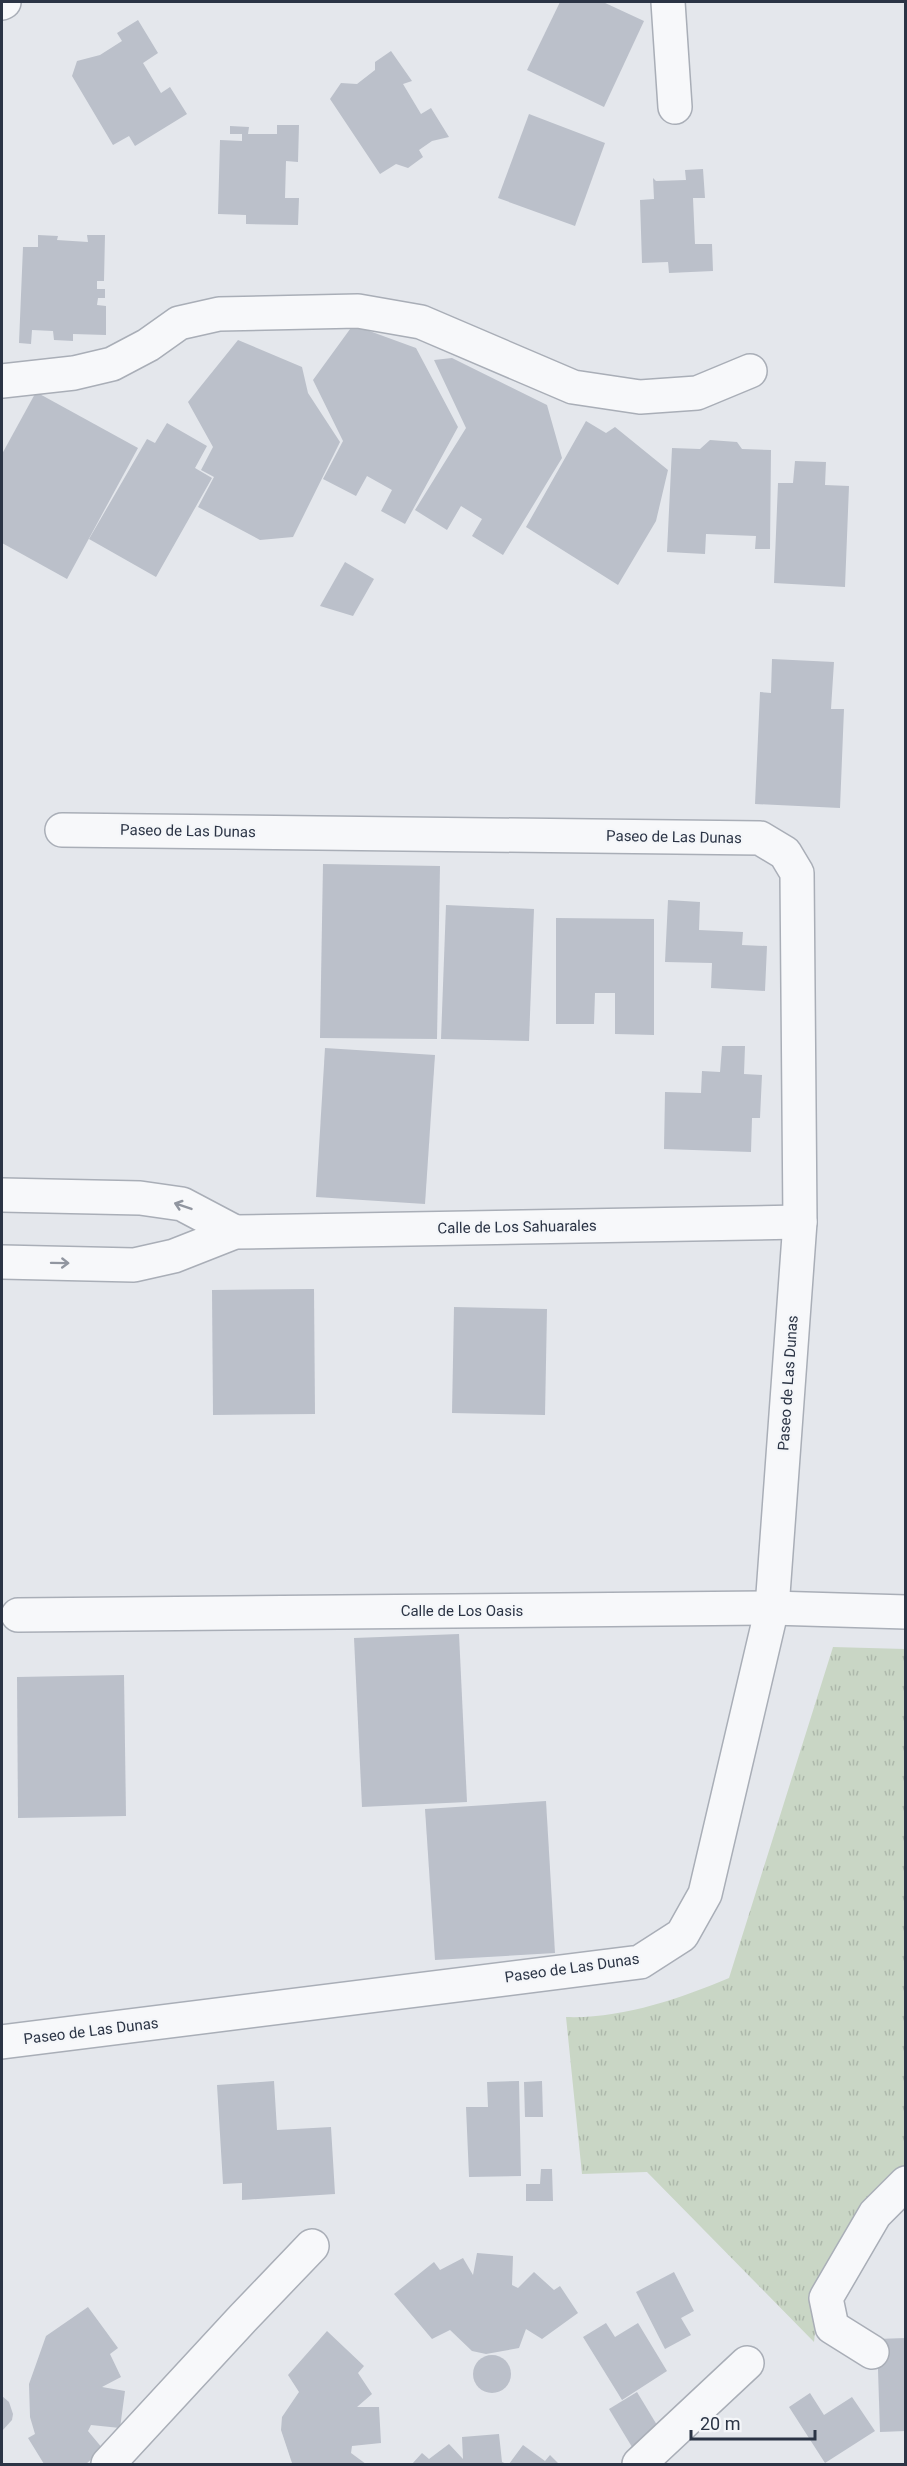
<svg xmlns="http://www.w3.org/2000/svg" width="907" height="2466" font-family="Roboto,sans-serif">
<defs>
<pattern id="grass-tufts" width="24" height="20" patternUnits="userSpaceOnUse" patternTransform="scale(1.5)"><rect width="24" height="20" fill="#c9d6c5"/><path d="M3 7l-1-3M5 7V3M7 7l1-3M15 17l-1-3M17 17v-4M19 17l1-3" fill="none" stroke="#adb8ab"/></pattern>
</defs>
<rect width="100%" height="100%" fill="#e4e7ec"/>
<path fill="url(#grass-tufts)" d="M 833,1647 L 905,1649 L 905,2172 L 819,2295 L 814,2342 L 647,2172 L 582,2174 L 566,2017 C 621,2019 679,1999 729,1978 Z"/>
<g fill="#bbc0ca">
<path d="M 560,2 L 603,2 L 644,21 L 604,107 L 527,70 Z"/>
<path d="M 138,20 L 158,53 L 143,63 L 161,93 L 170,87 L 187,114 L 135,146 L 129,136 L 113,145 L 72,76 L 77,61 L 100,55 L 122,41 L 117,33 Z"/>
<path d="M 391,51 L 412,81 L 403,84 L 421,114 L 431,108 L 449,137 L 432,141 L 419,150 L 423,157 L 408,168 L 396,164 L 380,174 L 330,99 L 341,83 L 357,84 L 375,70 L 375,62 Z"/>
<path d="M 529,114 L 605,143 L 575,226 L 498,198 Z"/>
<path d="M 277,125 L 299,125 L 298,162 L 286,161 L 285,198 L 299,198 L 298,225 L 246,224 L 246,215 L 218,214 L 220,140 L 242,141 L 242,134 L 230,134 L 230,126 L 249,127 L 248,134 L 277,134 Z"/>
<path d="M 703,169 L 705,198 L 693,198 L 695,244 L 712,244 L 713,271 L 669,273 L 668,262 L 642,263 L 640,200 L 654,199 L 653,178 L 656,181 L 686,180 L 685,170 Z"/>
<path d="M 38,235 L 58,236 L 57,240 L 88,242 L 87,235 L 105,235 L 104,281 L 97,281 L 97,289 L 105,289 L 105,298 L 98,298 L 97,305 L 106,306 L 106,335 L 73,334 L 73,341 L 54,340 L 53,331 L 32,330 L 31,344 L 19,343 L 23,247 L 38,247 Z"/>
<path d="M 353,325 L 416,348 L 458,427 L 405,524 L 381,511 L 392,490 L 367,476 L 356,496 L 323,479 L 343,441 L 313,380 Z"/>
<path d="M 238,340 L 302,367 L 308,393 L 340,442 L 293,537 L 260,540 L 198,507 L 214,477 L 201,470 L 213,447 L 188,402 Z"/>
<path d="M 452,358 L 547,405 L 562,458 L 503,555 L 472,536 L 482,519 L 461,506 L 447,530 L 415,510 L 466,428 L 434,360 Z"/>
<path d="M 36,392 L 138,448 L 67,579 L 2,543 L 2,454 Z"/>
<path d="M 586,421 L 606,433 L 615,427 L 668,470 L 656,521 L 618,585 L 526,527 Z"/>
<path d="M 167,423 L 207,446 L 195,468 L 212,478 L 156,577 L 89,539 L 147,439 L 155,443 Z"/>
<path d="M 710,440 L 737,442 L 742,449 L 771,450 L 770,549 L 755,549 L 756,536 L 706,534 L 705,554 L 667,552 L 672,448 L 700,449 Z"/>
<path d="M 795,461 L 826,462 L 825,485 L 849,486 L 845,587 L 774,583 L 778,483 L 793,483 Z"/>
<path d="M 345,562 L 374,579 L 353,616 L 320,606 Z"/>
<path d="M 772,659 L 834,662 L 831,709 L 844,709 L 840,808 L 755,804 L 760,692 L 771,693 Z"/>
<path d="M 323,864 L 440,866 L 437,1039 L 320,1038 Z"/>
<path d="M 668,900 L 700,902 L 699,930 L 743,932 L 742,945 L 767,946 L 765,991 L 711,988 L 712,963 L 665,962 Z"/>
<path d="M 446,905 L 534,909 L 529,1041 L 441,1039 Z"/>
<path d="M 556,918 L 654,919 L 654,1035 L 615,1034 L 615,993 L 595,993 L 594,1024 L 556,1024 Z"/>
<path d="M 722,1046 L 745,1046 L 744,1074 L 762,1075 L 760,1118 L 752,1118 L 751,1152 L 664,1149 L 665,1092 L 701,1093 L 702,1071 L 720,1072 Z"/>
<path d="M 325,1048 L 435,1055 L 425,1204 L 316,1197 Z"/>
<path d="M 314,1289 L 315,1414 L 213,1415 L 212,1290 Z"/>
<path d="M 454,1307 L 547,1309 L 545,1415 L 452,1413 Z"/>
<path d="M 459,1634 L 467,1802 L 362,1807 L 354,1638 Z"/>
<path d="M 124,1675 L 126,1816 L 18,1818 L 17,1677 Z"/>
<path d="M 546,1801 L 555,1953 L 435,1960 L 425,1809 Z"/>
<path d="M 274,2081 L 277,2130 L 331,2127 L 335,2194 L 242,2200 L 242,2183 L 223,2184 L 217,2085 Z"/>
<path d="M 519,2081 L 521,2176 L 469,2177 L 466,2107 L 488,2107 L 487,2082 Z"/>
<path d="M 542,2081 L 543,2117 L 525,2117 L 524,2082 Z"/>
<path d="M 541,2169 L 552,2169 L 553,2201 L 526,2201 L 526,2184 L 540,2184 Z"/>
<path d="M 477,2253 L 513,2256 L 512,2285 L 518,2288 L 534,2272 L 554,2290 L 560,2286 L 578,2313 L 542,2339 L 526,2329 L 519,2348 L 486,2354 L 472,2351 L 450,2330 L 432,2339 L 394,2294 L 434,2262 L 440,2270 L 463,2258 L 473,2275 Z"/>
<path d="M 674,2272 L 694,2311 L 681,2318 L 691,2335 L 665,2349 L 636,2292 Z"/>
<path d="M 88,2307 L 118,2348 L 110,2354 L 121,2377 L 102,2387 L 125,2391 L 120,2428 L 91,2425 L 88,2431 L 103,2449 L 86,2464 L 44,2464 L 28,2438 L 35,2434 L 30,2417 L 29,2384 L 46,2336 Z"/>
<path d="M 606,2323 L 615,2337 L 638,2323 L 667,2371 L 622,2400 L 583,2337 Z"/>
<path d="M 327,2331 L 364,2366 L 358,2373 L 372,2394 L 357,2407 L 379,2407 L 381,2443 L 352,2446 L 351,2453 L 366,2464 L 292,2463 L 281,2430 L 282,2417 L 299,2392 L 288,2375 Z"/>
<path d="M 906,2338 L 906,2431 L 880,2432 L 877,2339 Z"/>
<circle cx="492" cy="2374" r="19"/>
<path d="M 637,2392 L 660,2430 L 632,2447 L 609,2409 Z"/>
<path d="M 810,2393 L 824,2415 L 852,2397 L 875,2431 L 825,2463 L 789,2407 Z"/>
<path d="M 2,2396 L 9,2402 L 13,2414 L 12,2420 L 2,2431 Z"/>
<path d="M 499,2434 L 502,2462 L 507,2464 L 412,2464 L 422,2453 L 429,2459 L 449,2444 L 463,2459 L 462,2437 Z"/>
<path d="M 523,2445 L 545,2461 L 550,2455 L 559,2464 L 509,2464 Z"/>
</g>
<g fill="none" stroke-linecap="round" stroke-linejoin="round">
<defs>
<g id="minor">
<path d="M 668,2 L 675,107"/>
<path d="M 2,3 L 4,2"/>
<path d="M 2,381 L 74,373 L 112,364 L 148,345 L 179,323 L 219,314 L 358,311 L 421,322 L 573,387 L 640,397 L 697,393 L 750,371"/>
<path d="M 2,1195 L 140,1198 L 182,1204 L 235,1232"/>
<path d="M 2,1262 L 134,1265 L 174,1256 L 235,1232 L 800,1222"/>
<path d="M 18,1615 L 772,1608 L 906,1612"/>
<path d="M 2,2042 L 640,1962 L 682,1935 L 705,1894 L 772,1608 L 800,1222 L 797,873 L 785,853 L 760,838 L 62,830"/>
<path d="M 872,2352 L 832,2327 L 826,2298 L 875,2214 L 906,2183"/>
<path d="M 108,2464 L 243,2318 L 312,2246"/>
<path d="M 639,2464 L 747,2363"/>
</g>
</defs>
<use href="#minor" stroke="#a9aeb7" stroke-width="36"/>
<use href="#minor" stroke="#f7f8fa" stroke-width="33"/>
</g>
<defs><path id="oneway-shaft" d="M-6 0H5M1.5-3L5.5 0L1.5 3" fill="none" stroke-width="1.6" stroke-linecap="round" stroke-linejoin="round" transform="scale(1.5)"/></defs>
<g stroke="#9196a0">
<use href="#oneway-shaft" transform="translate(183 1206) rotate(-161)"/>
<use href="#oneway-shaft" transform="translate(60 1263) rotate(1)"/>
</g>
<g text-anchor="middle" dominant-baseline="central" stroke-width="4.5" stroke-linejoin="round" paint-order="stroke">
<g font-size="15" fill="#2b3445" stroke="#f4f6f9">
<text transform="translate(188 831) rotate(1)">Paseo de Las Dunas</text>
<text transform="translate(674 837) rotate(1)">Paseo de Las Dunas</text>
<text transform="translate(517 1227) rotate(-1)">Calle de Los Sahuarales</text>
<text transform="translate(788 1383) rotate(-86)">Paseo de Las Dunas</text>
<text x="462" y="1611">Calle de Los Oasis</text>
<text transform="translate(572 1968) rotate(-8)">Paseo de Las Dunas</text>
<text transform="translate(91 2031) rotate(-7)">Paseo de Las Dunas</text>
</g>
</g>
<rect width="907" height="2466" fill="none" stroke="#2b3445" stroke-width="6"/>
<path d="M691 2430v9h124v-9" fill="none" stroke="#2b3445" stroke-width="3"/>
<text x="700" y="2430" font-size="18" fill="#2b3445" stroke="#f4f6f9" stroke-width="4.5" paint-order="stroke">20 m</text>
</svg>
